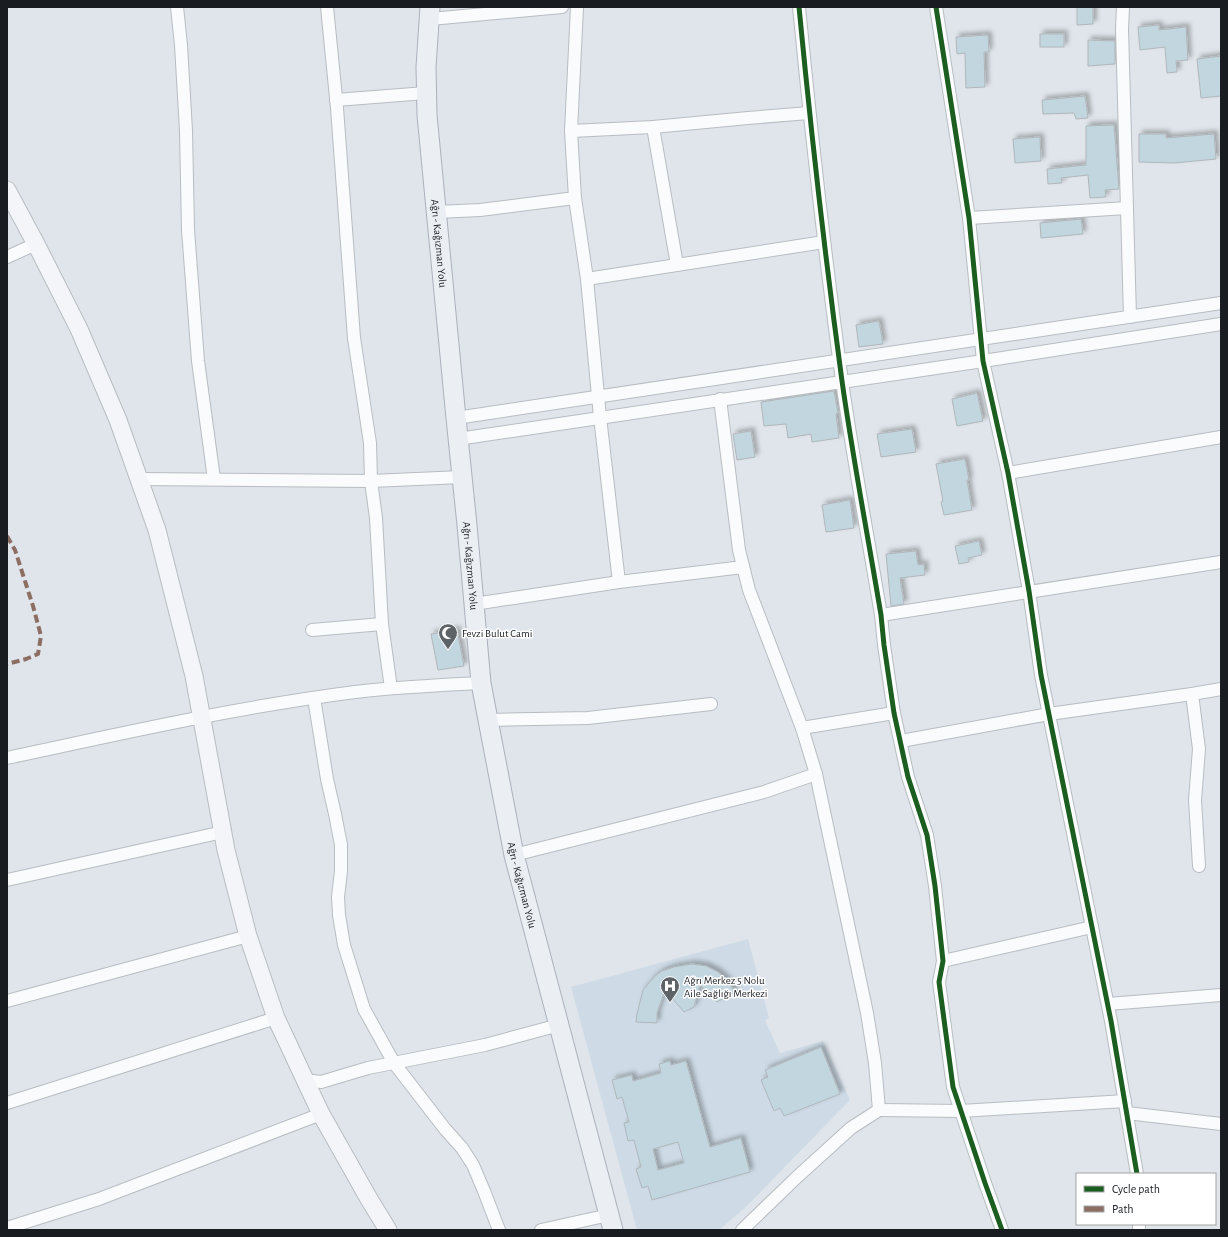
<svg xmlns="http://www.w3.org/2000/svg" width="1228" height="1237" font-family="'Alegreya Sans',sans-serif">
<defs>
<filter id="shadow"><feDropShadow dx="3.5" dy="-3.5" stdDeviation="2" flood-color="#0004"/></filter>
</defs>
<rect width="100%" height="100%" fill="#dfe5eb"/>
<path fill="#cedbe6" d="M 748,939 L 769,1018 L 765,1020 L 780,1053 L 823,1041 L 850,1100 L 747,1206 L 719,1230 L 637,1230 L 571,987 Z"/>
<g fill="#c1d6de" stroke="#b1b7bb" fill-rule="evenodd" filter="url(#shadow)">
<path d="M 1077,7 L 1093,7 L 1093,24 L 1077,25 Z"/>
<path d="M 1159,25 L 1159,30 L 1186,27 L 1188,60 L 1176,61 L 1177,72 L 1167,73 L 1165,47 L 1140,50 L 1138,27 Z"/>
<rect x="1040" y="34" width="24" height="13"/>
<path d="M 988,35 L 989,52 L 984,52 L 985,87 L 966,88 L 965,53 L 957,54 L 956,37 Z"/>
<path d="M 1088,40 L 1115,41 L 1115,64 L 1088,66 Z"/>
<path d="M 1221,56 L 1221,96 L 1201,98 L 1197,59 Z"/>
<path d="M 1085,96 L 1088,118 L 1076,119 L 1074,113 L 1043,114 L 1042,100 Z"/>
<path d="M 1114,125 L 1119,189 L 1105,190 L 1106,197 L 1090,198 L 1088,175 L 1061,178 L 1062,183 L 1048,184 L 1047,169 L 1086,165 L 1086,126 Z"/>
<path d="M 1139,134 L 1166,134 L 1166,138 L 1214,134 L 1216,159 L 1174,163 L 1139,162 Z"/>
<path d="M 1040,137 L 1041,161 L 1015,163 L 1013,139 Z"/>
<path d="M 1081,219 L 1083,234 L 1041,238 L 1040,223 Z"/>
<path d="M 879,321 L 883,344 L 859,347 L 856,325 Z"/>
<path d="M 834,391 L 838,413 L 836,414 L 839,438 L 812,442 L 811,434 L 788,438 L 786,424 L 764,426 L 761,402 Z"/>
<path d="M 977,393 L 983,421 L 957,426 L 952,399 Z"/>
<path d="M 912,429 L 916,452 L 881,457 L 877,434 Z"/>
<path d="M 751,431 L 755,457 L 737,460 L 733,434 Z"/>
<path d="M 965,459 L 969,480 L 967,480 L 972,510 L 944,515 L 941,502 L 943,501 L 936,464 Z"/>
<path d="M 850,500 L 854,528 L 826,532 L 822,505 Z"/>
<path d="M 979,541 L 982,555 L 968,558 L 969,562 L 959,564 L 955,546 Z"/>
<path d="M 916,551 L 918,565 L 924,564 L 925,575 L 900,578 L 904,604 L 891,606 L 886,554 Z"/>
<path d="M 457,630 L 464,666 L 438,670 L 431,634 Z"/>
<path d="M 692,964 L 706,966 L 718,972 L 726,979 L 735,992 L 717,1002 L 700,985 L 694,1007 L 684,1012 L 665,990 L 657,1013 L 657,1023 L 636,1022 L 637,1014 L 643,990 L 655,976 L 662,971 L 674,967 Z"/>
<path d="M 821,1047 L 840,1094 L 784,1116 L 780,1108 L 774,1111 L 761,1080 L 768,1077 L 765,1070 Z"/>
<path d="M 670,1061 L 671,1065 L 686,1061 L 710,1147 L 741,1138 L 750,1172 L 652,1200 L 648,1186 L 642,1188 L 636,1169 L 641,1167 L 634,1140 L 628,1141 L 624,1123 L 629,1122 L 622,1097 L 617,1099 L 612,1080 L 632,1075 L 633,1081 L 661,1073 L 659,1064 ZM 678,1142 L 684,1163 L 658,1170 L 653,1149 Z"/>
</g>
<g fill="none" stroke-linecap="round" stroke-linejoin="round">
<defs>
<g id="street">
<path d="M 177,7 L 181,45 L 186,131 L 188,230 L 198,361 L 214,479"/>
<path d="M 327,7 L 337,108 L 354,338 L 370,443 L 371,481 L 376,518 L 382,624 L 391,688"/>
<path d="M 577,7 L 571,131 L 575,198 L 587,279 L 600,417 L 619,582"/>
<path d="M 799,7 C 811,132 825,256 842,381 C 853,459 868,537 881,615 L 884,645 L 894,713 L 908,777 L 927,835 L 935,886 L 943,961 L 939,982 L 953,1087 L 985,1183 L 1002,1230"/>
<path d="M 936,7 L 969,218 L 983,361 L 1008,473 L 1029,591 L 1041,675 L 1111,1021 L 1137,1174"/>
<path d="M 1123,7 L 1122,29 L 1130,317"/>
<path d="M 430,19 L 562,7"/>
<path d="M 336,100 L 426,93"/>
<path d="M 653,127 L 677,265"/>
<path d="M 571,131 L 653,127 L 748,118 L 809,113"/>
<path d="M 436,212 L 480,210 L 575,198"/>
<path d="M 969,218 L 1127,208"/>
<path d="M 7,257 L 36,244"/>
<path d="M 587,279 L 824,242"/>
<path d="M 720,399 L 739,550 L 749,590 L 802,728 L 816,774 L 867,1013 L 875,1063 L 879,1110 L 851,1128 L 797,1177 L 742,1230"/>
<path d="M 456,418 L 1221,303"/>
<path d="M 458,439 L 983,361 L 1221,324"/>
<path d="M 1008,473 L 1221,437"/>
<path d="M 139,479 L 371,481 L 462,477"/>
<path d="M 474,604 L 619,582 L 743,567"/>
<path d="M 881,615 L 1221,562"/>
<path d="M 312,630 L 382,624"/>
<path d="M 1192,694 L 1199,749 L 1195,800 L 1199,866"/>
<path d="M 314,698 L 327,779 L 335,814 L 341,845 L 341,871 L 338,897 L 339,915 L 344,945 L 364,1009 L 394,1063 L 445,1129 L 462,1148 L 473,1165 L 484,1191 L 499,1230"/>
<path d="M 488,720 L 588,718 L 711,704"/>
<path d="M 802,728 L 894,713"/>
<path d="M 901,741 L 1049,714 L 1192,694 L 1221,689"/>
<path d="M 7,758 C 122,733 238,707 355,692 C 397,687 439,685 481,683"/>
<path d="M 514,855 L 764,792 L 816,774"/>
<path d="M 7,880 L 223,832"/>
<path d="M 943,961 L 1092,927"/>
<path d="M 7,1001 L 248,936"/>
<path d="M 1108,1004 L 1221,995"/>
<path d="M 305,1080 L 321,1082 L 368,1068 L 485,1045 L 559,1025"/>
<path d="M 7,1103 L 276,1018"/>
<path d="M 879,1110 L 961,1111 L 1125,1101"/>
<path d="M 1127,1113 L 1221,1124"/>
<path d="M 7,1228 L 99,1199 L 321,1114"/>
<path d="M 541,1230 L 609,1215"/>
<path d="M 1139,1230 L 1139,1224"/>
</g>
<path id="secondary" d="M 7,190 L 36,244 L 79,329 L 118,420 L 157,530 L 194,676 L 226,850 L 248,936 L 276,1018 L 321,1114 L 369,1199 L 388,1230"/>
<g id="primary">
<path id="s1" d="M 430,7 L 426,67 L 427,115 L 456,418 L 467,525 L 481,683 L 488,720 L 514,855 L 613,1230"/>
</g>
</defs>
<use href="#street" stroke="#b8bdc2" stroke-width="14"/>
<use href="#secondary" stroke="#b8bdc2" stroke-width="19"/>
<use href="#primary" stroke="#aab1bb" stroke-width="21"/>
<use href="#street" stroke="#fafbfc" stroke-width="12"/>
<use href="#secondary" stroke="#f3f5f8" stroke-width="17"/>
<use href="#primary" stroke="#ebeef3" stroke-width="19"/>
<path stroke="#8d6e63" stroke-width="4" stroke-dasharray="8 4" stroke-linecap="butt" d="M 7,536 L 15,550 L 33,606 L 41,636 L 38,654 L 26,659 L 7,664"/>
<defs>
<g id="cycleway">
<path d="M 799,7 C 811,132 825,256 842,381 C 853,459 868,537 881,615 L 884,645 L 894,713 L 908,777 L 927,835 L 935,886 L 943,961 L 939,982 L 953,1087 L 985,1183 L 1002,1230"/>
<path d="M 936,7 L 969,218 L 983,361 L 1008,473 L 1029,591 L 1041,675 L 1111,1021 L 1137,1174"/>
</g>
</defs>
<use href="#cycleway" stroke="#fff" stroke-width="8"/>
<use href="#cycleway" stroke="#1b5e20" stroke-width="5"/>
</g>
<defs>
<symbol id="mosque-pin" viewBox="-11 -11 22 30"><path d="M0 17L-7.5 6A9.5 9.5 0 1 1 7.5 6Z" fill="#5e6368" stroke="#fff"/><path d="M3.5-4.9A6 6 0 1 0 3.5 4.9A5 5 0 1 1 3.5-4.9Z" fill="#fff"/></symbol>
<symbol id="hospital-pin" viewBox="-11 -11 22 30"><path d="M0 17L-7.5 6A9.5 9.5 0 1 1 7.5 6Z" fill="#5e6368" stroke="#fff"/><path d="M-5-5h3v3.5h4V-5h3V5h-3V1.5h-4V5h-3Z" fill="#fff"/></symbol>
</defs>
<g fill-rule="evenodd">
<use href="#mosque-pin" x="437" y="622" width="22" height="30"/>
<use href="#hospital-pin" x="659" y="975" width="22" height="30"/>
</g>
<g text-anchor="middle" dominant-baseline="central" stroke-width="3" stroke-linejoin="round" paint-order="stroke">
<g font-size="11" fill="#191d21" stroke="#fff">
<text stroke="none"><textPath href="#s1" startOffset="237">Ağrı - Kağızman Yolu</textPath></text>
<text stroke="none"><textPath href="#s1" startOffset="561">Ağrı - Kağızman Yolu</textPath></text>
<text stroke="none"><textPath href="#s1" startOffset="885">Ağrı - Kağızman Yolu</textPath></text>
</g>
<g font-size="11" fill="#191d21" stroke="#fff" text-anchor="start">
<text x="462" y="633">Fevzi Bulut Cami</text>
<text x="684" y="980">Ağrı Merkez 5 Nolu<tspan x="684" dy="13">Aile Sağlığı Merkezi</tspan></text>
</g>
</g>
<rect width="1228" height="1237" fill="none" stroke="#191d21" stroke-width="16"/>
<rect x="1076" y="1173" width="140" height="52" fill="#ffffff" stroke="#a3a5a6"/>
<rect x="1084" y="1186" width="20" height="6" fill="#1b5e20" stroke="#a3a5a6"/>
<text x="1112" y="1193" font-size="12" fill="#191d21">Cycle path</text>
<rect x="1084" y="1206" width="20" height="6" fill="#8d6e63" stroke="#a3a5a6"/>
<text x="1112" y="1213" font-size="12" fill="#191d21">Path</text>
</svg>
